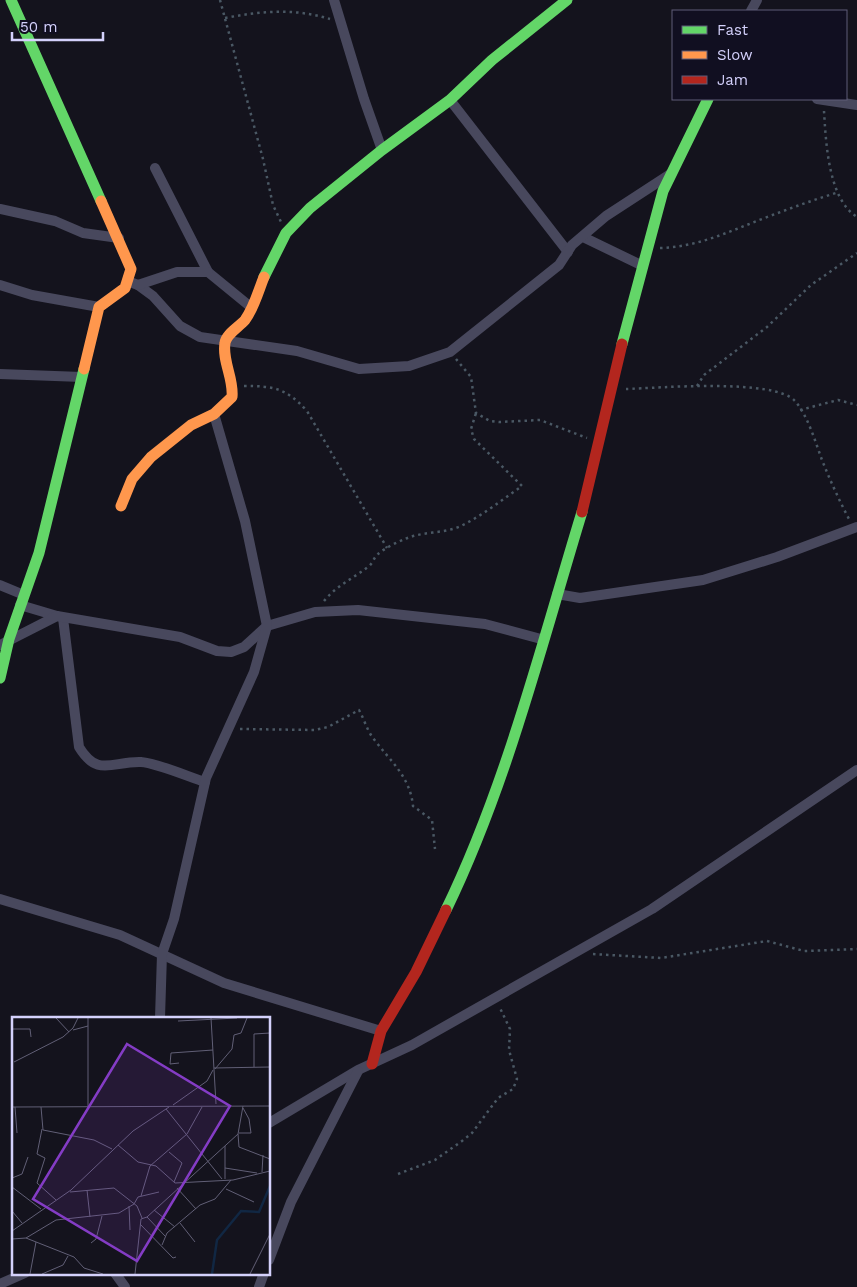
<svg xmlns="http://www.w3.org/2000/svg" width="857" height="1287" font-family="'Work Sans',sans-serif">
<rect width="100%" height="100%" fill="#14131d"/>
<g fill="none" stroke-linecap="round" stroke-linejoin="round">
<g stroke="#4a5864" stroke-width="2.5" stroke-dasharray="2.5 4" stroke-linecap="butt">
<path d="M 220,0 L 263,159 L 273,205 L 281,222"/>
<path d="M 225,18 C 262,11 294,8 330,19"/>
<path d="M 824,111 C 826,142 828,199 857,217"/>
<path d="M 660,248 C 697,247 728,232 762,219 C 788,209 813,200 839,192"/>
<path d="M 456,359 L 471,377 L 476,413 L 490,421 L 499,422 L 540,420 L 587,438"/>
<path d="M 244,386 C 274,386 286,388 307,411 L 387,548"/>
<path d="M 697,386 L 704,375 L 767,327 L 811,285 L 857,253"/>
<path d="M 626,389 C 658,388 774,378 795,401 C 808,416 815,441 822,460 C 830,480 839,500 849,519"/>
<path d="M 800,410 L 838,400 L 857,405"/>
<path d="M 324,601 C 336,586 354,578 369,566 C 373,563 374,557 378,554 C 385,548 397,542 405,539 C 423,531 443,534 461,526 C 483,515 502,500 522,486 L 474,439 L 471,429 L 476,413"/>
<path d="M 240,729 L 315,730 L 328,727 L 359,710 C 364,719 367,730 373,738 C 390,761 410,776 413,806 L 432,820 L 435,849"/>
<path d="M 593,954 L 661,958 L 767,941 L 804,951 L 857,949"/>
<path d="M 398,1174 L 435,1160 L 462,1141 L 472,1133 L 498,1098 L 513,1089 L 517,1079 L 509,1050 L 510,1029 L 500,1008"/>
</g>
<g stroke="#48485d" stroke-width="10">
<path d="M 334,0 L 364,99 L 382,150"/>
<path d="M 751,11 L 757,0"/>
<path d="M 817,99 L 857,105"/>
<path d="M 450,100 L 568,252"/>
<path d="M 155,168 L 208,272 L 252,308"/>
<path d="M 0,209 L 55,221 L 83,233 L 119,238"/>
<path d="M 583,237 L 643,266"/>
<path d="M 130,282 L 138,285 L 153,296 L 180,326 L 200,337 L 297,351 L 359,369 L 409,366 L 450,352 L 559,265 L 572,245 L 606,216 L 672,173"/>
<path d="M 0,285 L 32,295 L 99,307"/>
<path d="M 138,285 L 177,272 L 208,272"/>
<path d="M 0,374 L 82,377"/>
<path d="M 0,585 L 24,595"/>
<path d="M 557,594 L 580,598 L 703,580 L 777,557 L 857,527"/>
<path d="M 20,605 L 57,616"/>
<path d="M 63,618 L 79,747 C 98,778 112,761 141,762 C 157,763 189,777 205,782"/>
<path d="M 0,645 L 57,616 L 180,637 L 217,651 L 231,652 L 244,647 L 267,626 L 315,612 L 358,610 L 485,624 L 541,639"/>
<path d="M 0,899 L 120,935 L 224,983 L 381,1031"/>
<path d="M 160,1018 L 162,954 L 174,919 L 206,778 L 254,672 L 267,626 L 245,521 L 214,414"/>
<path d="M 269,1123 L 358,1070 L 412,1045 L 652,909 L 857,770"/>
<path d="M 269,1260 L 291,1202 L 358,1071"/>
<path d="M 115,1273 L 125,1287"/>
<path d="M 0,1284 L 25,1273"/>
<path d="M 259,1287 L 264,1273"/>
</g>
<g stroke="#63d668" stroke-width="11">
<path d="M 11,0 L 101,201"/>
<path d="M 264,277 L 286,233 L 310,208 L 382,150 L 450,100 L 492,60 L 567,0"/>
<path d="M 622,344 L 663,191 L 708,99"/>
<path d="M 0,678 L 9,639 L 39,553 L 84,369"/>
<path d="M 446,910 C 507,784 541,646 582,512"/>
</g>
<g stroke="#ff974d" stroke-width="11">
<path d="M 84,369 L 99,307 L 125,288 L 131,269 L 101,201"/>
<path d="M 121,506 L 132,479 L 151,457 L 191,425 L 214,414 L 232,397 C 234,379 222,361 225,343 C 226,334 239,327 245,320 C 254,308 258,292 264,277"/>
</g>
<g stroke="#b3261e" stroke-width="11">
<path d="M 582,512 L 622,344"/>
<path d="M 372,1064 L 381,1031 L 416,972 L 446,910"/>
</g>
</g>
<g transform="translate(12 1017)">
<rect width="258" height="258" fill="#14131d"/>
<path fill="none" stroke="#112743" stroke-width="2.5" d="M 200,257 L 205,223 L 229,194 L 247,195 L 258,169"/>
<path fill="none" stroke="#615f76" stroke-width="1" d="M 44,1 L 57,15M 76,1 L 76,89M 199,1 L 204,87M 166,4 L 225,1M 0,8 L 0,90M 0,12 L 18,12 L 19,20M 61,13 L 76,9M 2,45 L 51,20 L 61,11 L 66,1M 167,46 L 158,47 L 159,36 L 201,33M 242,50 L 242,17 L 258,16M 202,51 L 258,50M 203,52 L 220,32 L 222,18 L 229,16 L 235,1M 161,88 L 195,64 L 201,53M 0,90 L 258,89M 3,90 L 5,116M 29,90 L 31,113 L 82,123 L 100,132M 154,92 L 210,162M 30,112 L 25,137 L 33,141 L 25,166 L 44,183M 227,116 L 239,116 L 237,102 L 231,91M 226,117 L 227,130 L 258,142M 106,128 L 126,145 L 144,149 L 163,166 L 221,163 L 258,154M 157,135 L 170,146 L 162,165M 213,151 L 245,156M 250,155 L 251,138M 0,161 L 10,157 L 16,140M 213,162 L 213,129M 0,170 L 29,192M 165,171 L 184,192M 214,172 L 242,185M 75,173 L 78,200M 58,175 L 102,171 L 125,189 L 130,201M 129,179 L 138,149 L 175,117 L 190,90M 117,189 L 118,213M 142,193 L 163,210M 0,194 L 10,206M 135,200 L 153,219M 168,206 L 183,225M 128,207 L 161,241 L 164,240M 0,214 L 59,173 L 121,114 L 157,90M 14,221 L 62,240 L 72,251 L 91,257M 0,222 L 14,221 L 44,203 L 107,196 L 122,187 L 126,180 L 147,175M 79,226 L 84,222 L 90,199M 150,228 L 155,216 L 188,188 L 203,182 L 219,163M 18,257 L 24,225M 30,257 L 51,248 L 56,239M 123,257 L 129,202 L 135,200 L 226,117 L 231,89M 238,257 L 258,217"/>
<path fill="#843cc5" fill-opacity="0.15" stroke="#843cc5" stroke-width="2.5" d="M 115,27 L 218,89 L 125,244 L 21,182 Z"/>
<rect width="258" height="258" fill="none" stroke="#d4d1fc" stroke-width="2.5"/>
</g>
<rect x="672" y="10" width="175" height="90" fill="#110f21" stroke="#5f5d79"/>
<rect x="682" y="26" width="25" height="8" fill="#63d668" stroke="#5f5d79"/>
<text x="717" y="35" font-size="15" fill="#d4d1fc">Fast</text>
<rect x="682" y="51" width="25" height="8" fill="#ff974d" stroke="#5f5d79"/>
<text x="717" y="60" font-size="15" fill="#d4d1fc">Slow</text>
<rect x="682" y="76" width="25" height="8" fill="#b3261e" stroke="#5f5d79"/>
<text x="717" y="85" font-size="15" fill="#d4d1fc">Jam</text>
<path d="M12 32v8h91v-8" fill="none" stroke="#d4d1fc" stroke-width="2.5"/>
<text x="20" y="32" font-size="15" fill="#d4d1fc" stroke="#110f21" stroke-width="4" paint-order="stroke">50 m</text>
</svg>
